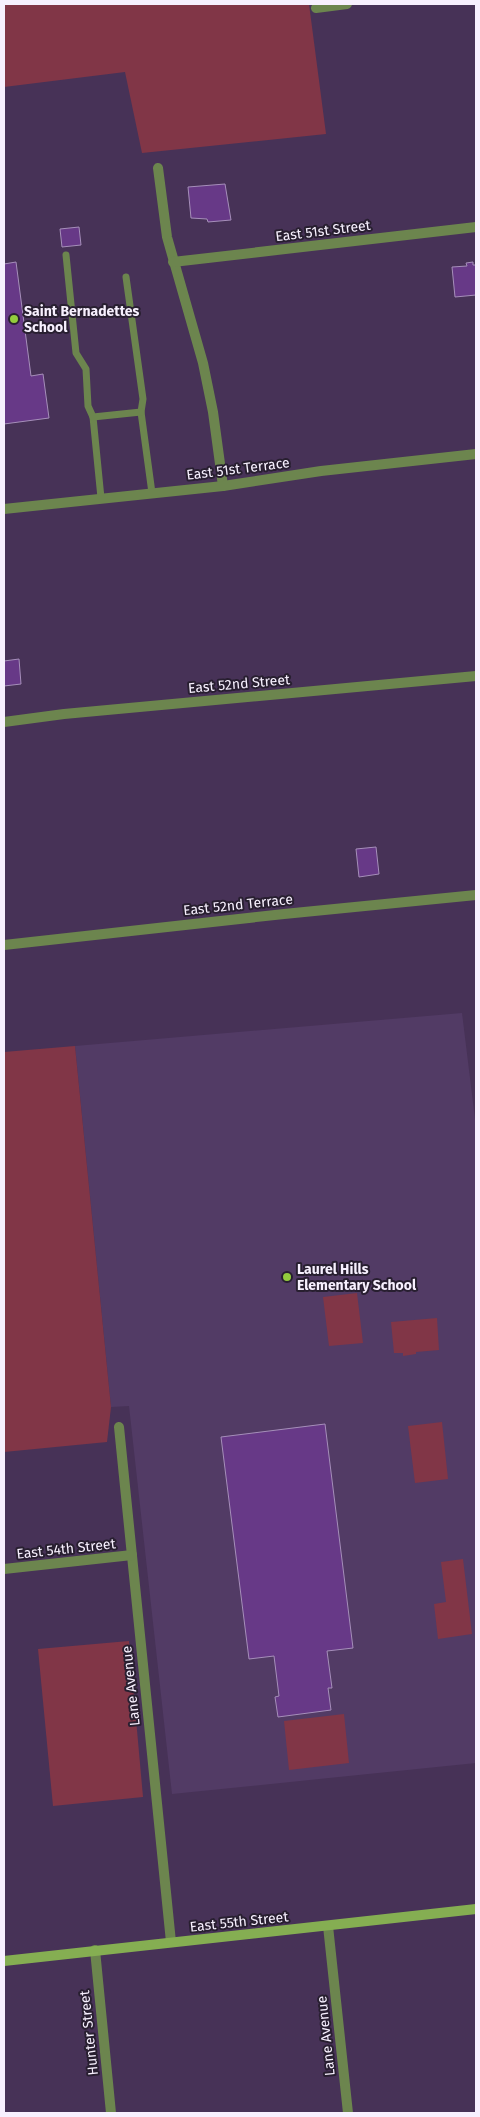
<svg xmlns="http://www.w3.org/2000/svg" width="480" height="2117" font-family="'Fira Sans',sans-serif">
<rect width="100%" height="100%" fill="#473257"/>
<path fill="#523b65" d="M 462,1013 L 476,1127 L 476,1763 L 172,1794 L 129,1406 L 111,1407 L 75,1046 Z"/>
<g fill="#813647">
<path d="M 4,4 L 309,4 L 326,134 L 142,153 L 125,72 L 4,87 Z"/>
<path d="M 75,1046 L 111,1407 L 107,1442 L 4,1452 L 4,1052 Z"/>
<path d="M 357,1293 L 363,1343 L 329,1346 L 323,1297 Z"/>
<path d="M 437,1318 L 439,1350 L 416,1352 L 416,1354 L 403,1356 L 403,1353 L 394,1353 L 391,1322 Z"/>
<path d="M 442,1422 L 448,1479 L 415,1483 L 408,1426 Z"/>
<path d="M 463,1559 L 472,1634 L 438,1639 L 434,1604 L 446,1602 L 441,1562 Z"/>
<path d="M 129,1641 L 143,1797 L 53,1806 L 38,1649 Z"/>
<path d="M 344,1714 L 349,1763 L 289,1770 L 284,1721 Z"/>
</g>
<g fill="#673987" stroke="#a68fba">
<path d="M 225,184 L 231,220 L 208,222 L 207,219 L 191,218 L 188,187 Z"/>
<path d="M 79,227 L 81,245 L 62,247 L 60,229 Z"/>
<path d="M 16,262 L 31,376 L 43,374 L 49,418 L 4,424 L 4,264 Z"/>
<path d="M 473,262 L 473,265 L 476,265 L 476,295 L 455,297 L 452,267 L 467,266 L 466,263 Z"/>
<path d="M 19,659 L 21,684 L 4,686 L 4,661 Z"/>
<path d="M 376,847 L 379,874 L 359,877 L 356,849 Z"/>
<path d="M 325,1424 L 353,1648 L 327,1651 L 332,1688 L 328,1688 L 331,1710 L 278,1717 L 275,1697 L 279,1696 L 274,1656 L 249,1659 L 221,1437 Z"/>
</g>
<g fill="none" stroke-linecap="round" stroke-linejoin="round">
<g stroke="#6c854e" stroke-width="7">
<path d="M 66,255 L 76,353 L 86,369 L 88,406 L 93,417 L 101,498"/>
<path d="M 126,277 L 143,399 L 141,412 L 152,493"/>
<path d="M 93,417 L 141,412"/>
</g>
<g stroke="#6c854e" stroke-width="10">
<path d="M 316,8 L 347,4"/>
<path d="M 158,168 L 167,237 L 203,363 L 213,412 L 223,486"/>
<path d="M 173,262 L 476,227"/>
<path d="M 4,509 L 223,486 L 321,471 L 476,454"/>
<path d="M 4,722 L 64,714 L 476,676"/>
<path d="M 4,945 L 284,914 L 476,895"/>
<path d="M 119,1427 L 171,1942"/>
<path d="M 4,1569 L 132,1555"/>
<path d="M 328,1926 L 348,2113"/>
<path d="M 95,1950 L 111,2113"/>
</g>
<path stroke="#85ae52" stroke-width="10" d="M 4,1961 L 476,1909"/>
</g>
<g fill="#93cc3d" stroke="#281f30" stroke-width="2">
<circle cx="14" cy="319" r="5"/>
<circle cx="287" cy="1277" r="5"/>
</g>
<g text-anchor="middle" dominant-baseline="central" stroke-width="4" stroke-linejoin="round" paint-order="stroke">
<g font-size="14" fill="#f7f0fe" stroke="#281f30">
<text transform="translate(323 231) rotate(-7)">East 51st Street</text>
<text transform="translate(238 469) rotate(-7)">East 51st Terrace</text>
<text transform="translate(239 684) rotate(-5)">East 52nd Street</text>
<text transform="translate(238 905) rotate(-6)">East 52nd Terrace</text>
<text transform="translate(66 1549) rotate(-6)">East 54th Street</text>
<text transform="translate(131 1686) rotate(-96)">Lane Avenue</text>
<text transform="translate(239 1922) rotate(-6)">East 55th Street</text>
<text transform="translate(89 2033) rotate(-96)">Hunter Street</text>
<text transform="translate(326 2036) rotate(-96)">Lane Avenue</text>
</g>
<g font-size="14" font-weight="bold" fill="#f7f0fe" stroke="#281f30" text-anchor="start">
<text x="24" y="311">Saint Bernadettes<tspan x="24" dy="16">School</tspan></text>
<text x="297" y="1269">Laurel Hills<tspan x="297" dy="16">Elementary School</tspan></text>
</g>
</g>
<rect width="480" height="2117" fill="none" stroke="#f7f0fe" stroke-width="10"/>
</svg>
